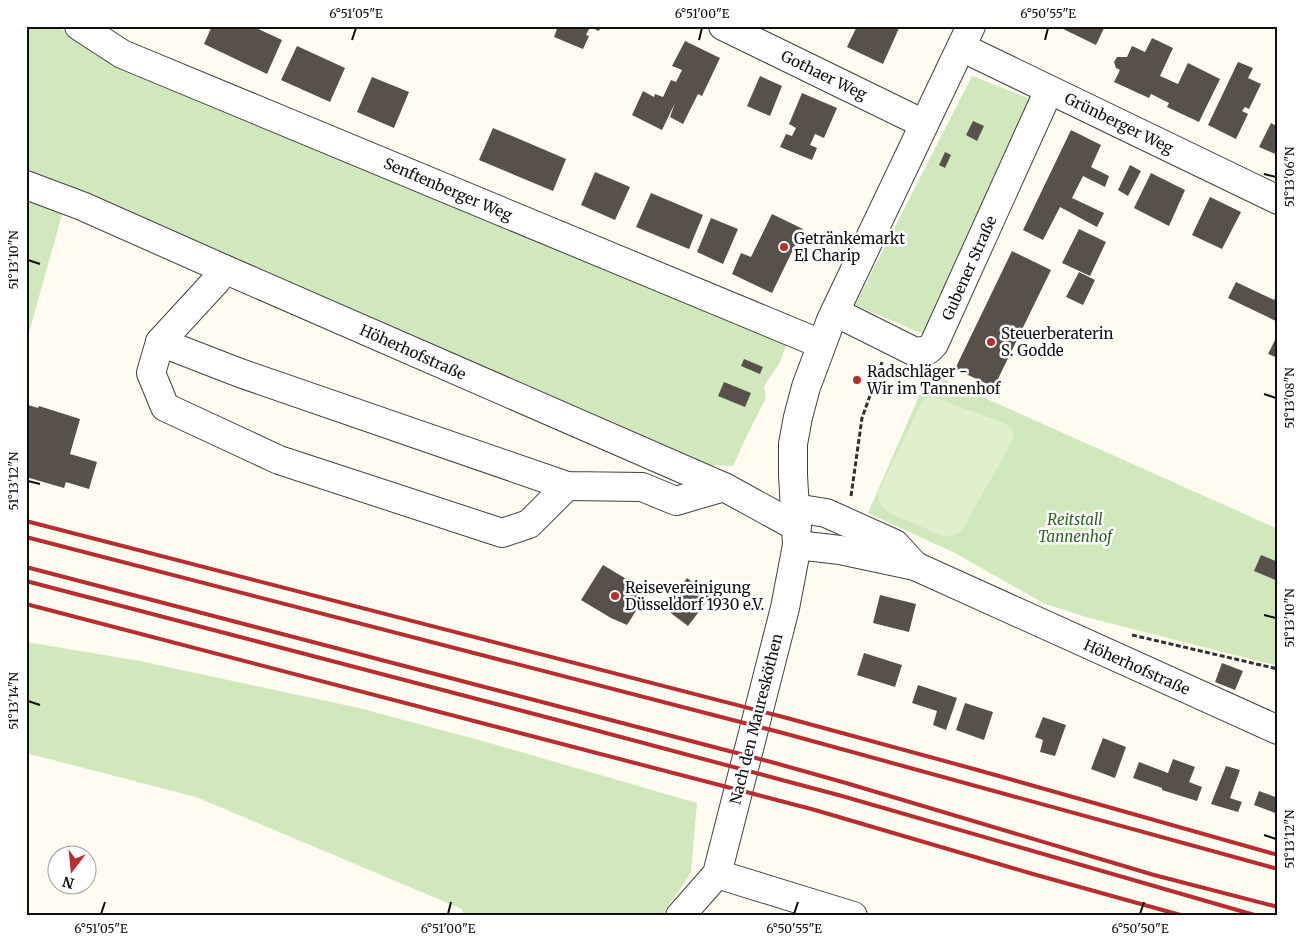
<svg xmlns="http://www.w3.org/2000/svg" width="1304" height="942" font-family="Merriweather,serif">
<rect width="100%" height="100%" fill="#fefcf1"/>
<g fill="#d1e7bc">
<path d="M 26,26 L 56,26 L 129,69 L 788,341 L 779,364 L 764,386 L 766,398 L 750,429 L 733,466 L 656,463 L 65,204 L 26,343 Z"/>
<path d="M 972,76 L 1033,100 L 933,338 L 855,305 Z"/>
<path d="M 929,373 L 1278,529 L 1278,666 L 1086,617 L 1045,604 L 955,553 L 868,513 Z"/>
<path d="M 26,642 L 140,661 L 359,708 L 486,742 L 697,803 L 691,873 L 661,916 L 464,916 L 462,909 L 196,797 L 26,753 Z"/>
</g>
<path fill="#e2efcd" d="M 931,396 L 1006,424 C 1012,429 1014,432 1013,440 L 962,530 L 949,537 L 940,535 L 888,512 L 879,502 L 879,492 L 885,478 L 922,402 L 926,398 Z"/>
<g fill="#57504b">
<path d="M 212,26 L 252,26 L 282,40 L 267,74 L 204,44 Z"/>
<path d="M 558,26 L 601,26 L 599,31 L 590,27 L 586,35 L 589,36 L 583,49 L 554,37 Z"/>
<path d="M 857,26 L 900,26 L 883,64 L 847,47 Z"/>
<path d="M 1057,26 L 1105,26 L 1096,45 Z"/>
<path d="M 1152,38 L 1173,48 L 1160,76 L 1178,84 L 1188,63 L 1220,79 L 1199,122 L 1167,107 L 1169,103 L 1151,94 L 1149,98 L 1114,82 L 1120,70 L 1116,68 L 1114,62 L 1117,57 L 1127,57 L 1132,46 L 1145,52 Z"/>
<path d="M 685,41 L 720,58 L 702,96 L 698,94 L 683,124 L 670,117 L 675,103 L 662,130 L 632,115 L 643,91 L 654,97 L 655,94 L 663,97 L 671,80 L 676,82 L 682,70 L 672,66 Z"/>
<path d="M 297,46 L 345,68 L 330,102 L 281,80 Z"/>
<path d="M 1238,62 L 1253,68 L 1248,78 L 1261,84 L 1249,109 L 1245,107 L 1242,111 L 1248,114 L 1236,139 L 1208,125 Z"/>
<path d="M 760,76 L 782,86 L 770,116 L 747,106 Z"/>
<path d="M 372,77 L 409,92 L 394,128 L 357,112 Z"/>
<path d="M 802,93 L 837,108 L 824,138 L 815,134 L 810,145 L 817,148 L 812,160 L 780,147 L 786,134 L 792,136 L 796,128 L 789,124 Z"/>
<path d="M 973,121 L 984,126 L 977,141 L 966,135 Z"/>
<path d="M 1271,123 L 1278,127 L 1278,155 L 1259,147 Z"/>
<path d="M 493,128 L 566,159 L 553,191 L 479,160 Z"/>
<path d="M 1071,130 L 1101,145 L 1091,167 L 1109,176 L 1105,187 L 1083,176 L 1072,198 L 1104,213 L 1097,227 L 1060,207 L 1043,240 L 1023,230 Z"/>
<path d="M 945,152 L 951,155 L 945,168 L 939,165 Z"/>
<path d="M 1130,165 L 1141,171 L 1128,196 L 1118,190 Z"/>
<path d="M 595,172 L 630,187 L 615,220 L 581,205 Z"/>
<path d="M 1151,173 L 1185,190 L 1169,226 L 1134,208 Z"/>
<path d="M 651,193 L 703,215 L 689,249 L 636,227 Z"/>
<path d="M 1210,197 L 1241,212 L 1222,249 L 1192,235 Z"/>
<path d="M 772,214 L 803,229 L 772,293 L 732,274 L 741,253 L 751,257 Z"/>
<path d="M 711,218 L 738,229 L 723,264 L 697,252 Z"/>
<path d="M 1079,229 L 1106,242 L 1090,276 L 1062,263 Z"/>
<path d="M 1012,251 L 1051,270 L 994,387 L 955,369 Z"/>
<path d="M 1079,272 L 1095,280 L 1083,305 L 1066,297 Z"/>
<path d="M 1236,282 L 1274,300 L 1278,292 L 1278,322 L 1228,298 Z"/>
<path d="M 1278,334 L 1278,358 L 1268,354 Z"/>
<path d="M 744,359 L 763,367 L 760,374 L 741,366 Z"/>
<path d="M 724,382 L 751,393 L 745,407 L 718,396 Z"/>
<path d="M 28,405 L 38,408 L 39,406 L 80,419 L 70,454 L 97,462 L 89,489 L 66,482 L 64,488 L 26,477 L 26,412 Z"/>
<path d="M 1261,555 L 1278,562 L 1278,581 L 1254,571 Z"/>
<path d="M 603,565 L 648,592 L 627,625 L 611,618 L 581,600 Z"/>
<path d="M 687,578 L 711,596 L 688,626 L 664,608 Z"/>
<path d="M 880,595 L 916,604 L 909,632 L 873,623 Z"/>
<path d="M 864,653 L 902,665 L 895,687 L 857,675 Z"/>
<path d="M 1222,663 L 1243,671 L 1235,690 L 1215,682 Z"/>
<path d="M 918,685 L 957,698 L 946,730 L 933,725 L 937,711 L 912,703 Z"/>
<path d="M 965,703 L 993,712 L 984,740 L 956,730 Z"/>
<path d="M 1043,717 L 1066,725 L 1055,756 L 1040,752 L 1043,740 L 1035,737 Z"/>
<path d="M 1103,738 L 1126,747 L 1115,778 L 1091,769 Z"/>
<path d="M 1173,759 L 1195,767 L 1189,782 L 1202,787 L 1197,801 L 1162,790 L 1162,788 L 1133,778 L 1139,762 L 1168,773 Z"/>
<path d="M 1226,766 L 1240,770 L 1230,798 L 1242,802 L 1238,812 L 1211,804 Z"/>
<path d="M 1259,791 L 1278,798 L 1278,806 L 1275,813 L 1254,805 Z"/>
</g>
<g fill="none" stroke-linecap="round" stroke-linejoin="round">
<defs>
<g id="minor">
<path d="M 79,26 L 122,54 L 821,344"/>
<path d="M 723,26 L 924,124"/>
<path d="M 961,47 L 1278,200"/>
<path d="M 26,185 L 82,206 L 224,269 L 724,487 L 797,527"/>
<path d="M 224,269 L 217,280 L 160,342 L 240,373 L 567,486 L 642,487 L 676,501 L 724,487"/>
<path d="M 835,312 L 915,352 L 928,350 L 934,344 L 1049,90"/>
<path d="M 160,342 L 151,373 L 165,407 L 279,460 L 502,533 L 529,524 L 567,486"/>
<path d="M 795,508 L 826,513 L 895,544 L 915,566"/>
<path d="M 797,545 L 840,550 L 915,566 L 1278,730"/>
<path d="M 717,874 L 853,916"/>
<path d="M 680,916 L 717,874 L 785,608 L 797,545 L 793,475 L 793,444 L 798,417 L 806,387 L 831,320 L 971,26"/>
</g>
</defs>
<use href="#minor" stroke="#424242" stroke-width="30"/>
<g stroke="#313131" stroke-width="3" stroke-dasharray="5 2.5" stroke-linecap="butt">
<path d="M 851,496 L 862,418 L 882,362"/>
<path d="M 1132,635 L 1278,669"/>
</g>
<use href="#minor" stroke="#fff" stroke-width="28"/>
<g stroke="#b82d2f" stroke-width="4">
<path d="M 26,521 L 787,718 L 974,769 L 1278,855"/>
<path d="M 26,537 L 783,733 L 1278,869"/>
<path d="M 26,567 L 775,763 L 846,783 L 1154,875 L 1278,907"/>
<path d="M 26,581 L 561,721 L 842,796 L 1258,916"/>
<path d="M 26,604 L 815,810 L 1033,874 L 1184,916"/>
</g>
</g>
<path fill="none" stroke="#0f0f0f" stroke-width="2" d="M 352,40 L 356,28M 699,40 L 702,28M 1045,40 L 1048,28M 1264,174 L 1276,177M 28,260 L 40,264M 1264,394 L 1276,398M 28,481 L 40,484M 1264,615 L 1276,618M 28,701 L 40,705M 1264,835 L 1276,839M 101,914 L 105,902M 448,914 L 451,902M 794,914 L 798,902M 1140,914 L 1144,902"/>
<g fill="#b82d2f" stroke="#fff" stroke-width="2">
<circle cx="784" cy="247" r="5"/>
<circle cx="991" cy="342" r="5"/>
<circle cx="857" cy="380" r="5"/>
<circle cx="615" cy="596" r="5"/>
</g>
<g text-anchor="middle" dominant-baseline="central" stroke-width="5" stroke-linejoin="round" paint-order="stroke">
<g font-size="15" fill="#0f0f0f" stroke="#fff">
<text transform="translate(824 75) rotate(26)">Gothaer Weg</text>
<text transform="translate(1119 123) rotate(26)">Grünberger Weg</text>
<text transform="translate(448 189) rotate(23)">Senftenberger Weg</text>
<text transform="translate(969 268) rotate(-66)">Gubener Straße</text>
<text transform="translate(413 352) rotate(24)">Höherhofstraße</text>
<text transform="translate(1137 667) rotate(24)">Höherhofstraße</text>
<text transform="translate(756 719) rotate(-76)">Nach den Mauresköthen</text>
</g>
<g font-size="15" fill="#0f0f0f" stroke="#fff" text-anchor="start">
<text x="794" y="238">Getränkemarkt<tspan x="794" dy="17">El Charip</tspan></text>
<text x="1001" y="333">Steuerberaterin<tspan x="1001" dy="17">S. Godde</tspan></text>
<text x="867" y="371">Radschläger -<tspan x="867" dy="17">Wir im Tannenhof</tspan></text>
<text x="625" y="587">Reisevereinigung<tspan x="625" dy="17">Düsseldorf 1930 e.V.</tspan></text>
</g>
<g font-size="15" font-style="italic" fill="#2d6322" stroke="#fff">
<text x="1075" y="519">Reitstall<tspan x="1075" dy="17">Tannenhof</tspan></text>
</g>
</g>
<rect width="1304" height="942" fill="none" stroke="#ffffff" stroke-width="55"/>
<g transform="translate(72 870) rotate(196)"><circle r="24" fill="#ffffff" stroke="#9f9f9f"/>
<path d="M0-4L9 19L0 12L-9 19Z" fill="#b82d2f"/>
<text y="-8" font-size="14" font-weight="bold" text-anchor="middle" fill="#0f0f0f">N</text>
</g>
<rect x="28" y="28" width="1248" height="886" fill="none" stroke="#0f0f0f" stroke-width="2"/>
<g font-size="12" text-anchor="middle" fill="#0f0f0f">
<text x="356" y="18">6°51'05"E</text>
<text x="702" y="18">6°51'00"E</text>
<text x="1048" y="18">6°50'55"E</text>
<text transform="translate(1290 177) rotate(-90)" y="4">51°13'06"N</text>
<text transform="translate(14 260) rotate(-90)" y="4">51°13'10"N</text>
<text transform="translate(1290 398) rotate(-90)" y="4">51°13'08"N</text>
<text transform="translate(14 481) rotate(-90)" y="4">51°13'12"N</text>
<text transform="translate(1290 618) rotate(-90)" y="4">51°13'10"N</text>
<text transform="translate(14 701) rotate(-90)" y="4">51°13'14"N</text>
<text transform="translate(1290 839) rotate(-90)" y="4">51°13'12"N</text>
<text x="101" y="933">6°51'05"E</text>
<text x="448" y="933">6°51'00"E</text>
<text x="794" y="933">6°50'55"E</text>
<text x="1140" y="933">6°50'50"E</text>
</g>
</svg>
